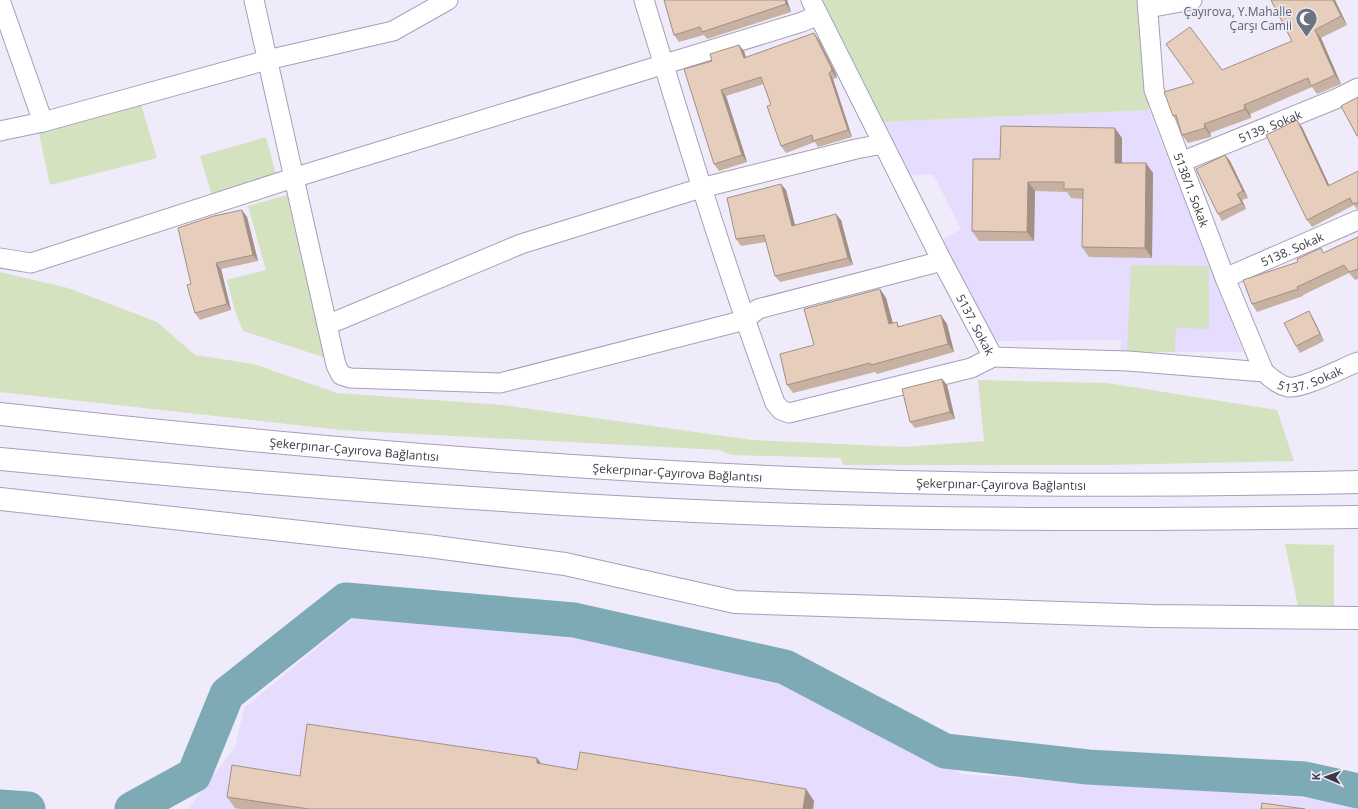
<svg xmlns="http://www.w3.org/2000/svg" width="1358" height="809" font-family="'Open Sans',sans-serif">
<rect width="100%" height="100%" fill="#efebfb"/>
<g fill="#e5dcfe">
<path d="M 1149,110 L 1243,352 L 1120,352 L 1121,340 L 993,341 L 941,241 L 961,229 L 933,174 L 908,176 L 880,122 Z"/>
<path d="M 355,617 L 604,641 L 815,693 L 961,774 L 1326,799 L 1358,805 L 1358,809 L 188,809 L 235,747 L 244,708 Z"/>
</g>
<g fill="#d4e2c0">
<path d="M 819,0 L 1141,0 L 1149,110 L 880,122 Z"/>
<path d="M 139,98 L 157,158 L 50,185 L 38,129 Z"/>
<path d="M 266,137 L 277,178 L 212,196 L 200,156 Z"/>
<path d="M 287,195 L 326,358 L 243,331 L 234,308 L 227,280 L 266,270 L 248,206 Z"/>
<path d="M 1131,265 L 1209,266 L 1209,329 L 1176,328 L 1175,352 L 1127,352 Z"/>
<path d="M 0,272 L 68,288 L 157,322 L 195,355 L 254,364 L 337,393 L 502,405 L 752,440 L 905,447 L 984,441 L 978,380 L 1107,383 L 1277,410 L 1294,461 L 1105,465 L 843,465 L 841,458 L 731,455 L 720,450 L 341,430 L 0,392 Z"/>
<path d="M 1285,544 L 1334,545 L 1334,606 L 1298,606 Z"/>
</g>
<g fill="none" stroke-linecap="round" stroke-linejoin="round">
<g stroke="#7daab4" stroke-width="35">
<path d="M 0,807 L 28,809"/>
<path d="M 132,809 L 194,775 L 227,694 L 346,600 L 574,620 L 785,667 L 945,751 L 1088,767 L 1305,779 L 1358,791"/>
</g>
<defs>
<g id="minor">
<path d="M 0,0 L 43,122"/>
<path d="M 254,0 L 336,365 L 341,375 L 350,378 L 500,383 L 745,320 L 758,309 L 942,261"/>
<path d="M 644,0 C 685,135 726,270 775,403 L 781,410 L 789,413 L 971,368 L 993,357"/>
<path id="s1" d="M 811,0 L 942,261 L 993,357 L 1128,361 L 1264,372 C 1271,378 1278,385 1288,387 C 1303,389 1342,368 1358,362"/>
<path id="s2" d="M 1147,0 L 1154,90 L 1225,278 L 1264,372"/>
<path d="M 1148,8 L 1192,0"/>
<path d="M 0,131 L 43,122 L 267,60 L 393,31 L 448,0"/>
<path id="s3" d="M 1181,162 L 1338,98 L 1358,88"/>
<path d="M 0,258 L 31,263 L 293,178 L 802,22 L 818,15"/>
<path id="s4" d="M 1225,278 L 1358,220"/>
<path d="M 327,325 L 521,244 L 701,188 L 856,149 L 883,144"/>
</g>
<path id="tertiary" d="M 0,499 L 428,546 L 565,564 L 735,602 L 1152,616 L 1358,618"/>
<g id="motorway">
<path id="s5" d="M 0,414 C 315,449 631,476 948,483 C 1084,486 1221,485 1358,482"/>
<path d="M 0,459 C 231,481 463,500 695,511 C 916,521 1137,520 1358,517"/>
</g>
</defs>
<use href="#minor" stroke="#a69fb9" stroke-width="21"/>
<use href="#tertiary" stroke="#a69fb9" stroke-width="24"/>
<use href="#motorway" stroke="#a69fb9" stroke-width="24"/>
<use href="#minor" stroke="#fff" stroke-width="19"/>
<use href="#tertiary" stroke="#fff" stroke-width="22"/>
<use href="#motorway" stroke="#fff" stroke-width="22"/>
</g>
<g fill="#c7b1a2">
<path d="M 664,0 L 787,0 L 791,12 L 707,39 L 704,35 L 679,42 L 674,35 Z"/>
<path d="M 1335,0 L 1347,25 L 1321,38 L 1341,84 L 1317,94 L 1312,87 L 1250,114 L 1251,118 L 1210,133 L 1211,137 L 1188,143 L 1182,135 L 1179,124 L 1173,116 L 1194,83 L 1222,70 L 1292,41 Z"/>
<path d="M 819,40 L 836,74 L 837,78 L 833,79 L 852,137 L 818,147 L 815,142 L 786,153 L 781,146 L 771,105 L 764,84 L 726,96 L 747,162 L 719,171 L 714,164 L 712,61 L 739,45 L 744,51 L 746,58 Z"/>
<path d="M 1302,127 L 1329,186 L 1358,171 L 1358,210 L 1357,209 L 1354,205 L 1312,227 L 1307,220 Z"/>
<path d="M 1122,138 L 1122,163 L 1153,173 L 1152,258 L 1089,257 L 1082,247 L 1083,199 L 1071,198 L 1067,192 L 1035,191 L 1034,241 L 979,241 L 972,231 L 1000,159 Z"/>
<path d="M 1225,155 L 1230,161 L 1248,198 L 1242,200 L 1246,209 L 1222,221 L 1218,214 Z"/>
<path d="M 786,190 L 795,225 L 841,220 L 853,265 L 780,282 L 775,276 L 766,242 L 741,246 L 736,239 Z"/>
<path d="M 247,217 L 258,261 L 221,269 L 231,310 L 200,320 L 195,313 L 191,284 Z"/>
<path d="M 1358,237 L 1358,279 L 1355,280 L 1349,273 L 1303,295 L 1303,296 L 1257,312 L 1252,304 L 1298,262 L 1324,253 Z"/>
<path d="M 880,289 L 886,298 L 893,323 L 900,326 L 947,324 L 954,352 L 877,374 L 875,372 L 793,393 L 787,385 L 814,345 Z"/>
<path d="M 1313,318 L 1324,341 L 1300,353 L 1296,346 Z"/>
<path d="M 942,379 L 947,385 L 955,419 L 915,428 L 910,422 Z"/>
<path d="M 537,758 L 541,764 L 577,770 L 806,789 L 814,801 L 813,809 L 240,809 L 235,808 L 227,797 L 300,776 Z"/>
</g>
<g fill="#a29084">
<path d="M 785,0 L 787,0 L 791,12 L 786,4 Z"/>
<path d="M 1333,0 L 1335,0 L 1347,25 L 1341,16 Z"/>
<path d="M 1315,30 L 1321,38 L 1341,84 L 1335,75 Z"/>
<path d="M 814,33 L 819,40 L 836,74 L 837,78 L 832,71 Z"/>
<path d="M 739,45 L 744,51 L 748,65 L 744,58 Z"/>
<path d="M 829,73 L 833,79 L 852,137 L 848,130 Z"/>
<path d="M 721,90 L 726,96 L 747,162 L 742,155 Z"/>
<path d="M 1244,105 L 1250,114 L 1251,118 L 1245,109 Z"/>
<path d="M 1297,120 L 1302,127 L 1333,193 L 1328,186 Z"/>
<path d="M 1204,124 L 1210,133 L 1211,137 L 1205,128 Z"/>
<path d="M 1115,128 L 1122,138 L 1122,173 L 1115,163 Z"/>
<path d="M 1225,155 L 1230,161 L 1248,198 L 1243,191 Z"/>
<path d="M 1146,163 L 1153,173 L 1152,258 L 1145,248 Z"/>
<path d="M 1028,182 L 1035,191 L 1034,241 L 1027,232 Z"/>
<path d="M 781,184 L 786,190 L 797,233 L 792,226 Z"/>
<path d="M 1237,194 L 1242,200 L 1246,209 L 1242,203 Z"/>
<path d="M 242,210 L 247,217 L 258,261 L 253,255 Z"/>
<path d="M 836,214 L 841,220 L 853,265 L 848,258 Z"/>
<path d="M 216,263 L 221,269 L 231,310 L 227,304 Z"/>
<path d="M 880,289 L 886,298 L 895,332 L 889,324 Z"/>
<path d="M 1309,311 L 1313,318 L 1324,341 L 1320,334 Z"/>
<path d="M 941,315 L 947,324 L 954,352 L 948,344 Z"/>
<path d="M 942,379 L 947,385 L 955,419 L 950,412 Z"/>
<path d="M 537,758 L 546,770 L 537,763 Z"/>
<path d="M 806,789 L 814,801 L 813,809 L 803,809 Z"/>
</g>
<g fill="#e7cebc" stroke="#a29084">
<path d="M 664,0 L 785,0 L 786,4 L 702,32 L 700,27 L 674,35 Z"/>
<path d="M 1271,0 L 1333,0 L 1341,16 L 1315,30 L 1335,75 L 1311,86 L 1308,78 L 1244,105 L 1245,109 L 1204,124 L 1205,128 L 1182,135 L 1176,115 L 1173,116 L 1164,92 L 1194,83 L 1166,44 L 1190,27 L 1222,70 L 1292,41 Z"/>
<path d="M 814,33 L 831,67 L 832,71 L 829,73 L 848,130 L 813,141 L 812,135 L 781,146 L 767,106 L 771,105 L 761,77 L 721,90 L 742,155 L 714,164 L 684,69 L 712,61 L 710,54 L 739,45 L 744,58 Z"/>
<path d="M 1358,97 L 1358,136 L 1357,136 L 1341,106 Z"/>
<path d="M 1297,120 L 1328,186 L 1358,171 L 1358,203 L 1352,203 L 1350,198 L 1307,220 L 1266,135 Z"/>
<path d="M 1001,126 L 1115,128 L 1115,163 L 1146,163 L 1145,248 L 1082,247 L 1083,189 L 1064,189 L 1064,182 L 1028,182 L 1027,232 L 972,231 L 973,159 L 1000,159 Z"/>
<path d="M 1225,155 L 1243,191 L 1237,194 L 1242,203 L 1218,214 L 1196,169 Z"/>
<path d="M 781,184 L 792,226 L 836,214 L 848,258 L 775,276 L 764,235 L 736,239 L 727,198 Z"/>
<path d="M 242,210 L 253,255 L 216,263 L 227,304 L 195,313 L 187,285 L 191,284 L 178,228 L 214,216 Z"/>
<path d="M 1358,237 L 1358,269 L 1349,272 L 1344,265 L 1297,287 L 1298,289 L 1252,304 L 1243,280 L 1298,262 L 1297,259 L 1321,248 L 1323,253 Z"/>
<path d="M 880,289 L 889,324 L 897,322 L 898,327 L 941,315 L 948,344 L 871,365 L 870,363 L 787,385 L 780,354 L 814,345 L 804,309 Z"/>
<path d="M 1309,311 L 1320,334 L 1296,346 L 1284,323 Z"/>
<path d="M 942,379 L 950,412 L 910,422 L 902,389 Z"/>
<path d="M 307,724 L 537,758 L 537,763 L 577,770 L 580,752 L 806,789 L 803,809 L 309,809 L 227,797 L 232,765 L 300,776 Z"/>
<path d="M 1262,803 L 1305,809 L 1261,809 Z"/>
</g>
<defs>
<symbol id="mosque-pin" viewBox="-11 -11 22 30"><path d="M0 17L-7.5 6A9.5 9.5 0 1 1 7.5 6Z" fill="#6b7280" stroke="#efebfb"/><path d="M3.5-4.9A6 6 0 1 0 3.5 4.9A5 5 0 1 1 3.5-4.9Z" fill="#fff"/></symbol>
</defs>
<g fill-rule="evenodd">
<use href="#mosque-pin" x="1294" y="6" width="25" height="34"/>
</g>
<g text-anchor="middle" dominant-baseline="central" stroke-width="3" stroke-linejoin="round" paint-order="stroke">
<g font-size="12" fill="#5b616d" stroke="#efebfb" text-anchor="end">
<text x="1292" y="11">Çayırova, Y.Mahalle<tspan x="1292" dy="14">Çarşı Camii</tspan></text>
</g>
<g font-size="12" fill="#3c3944" stroke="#efebfb">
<text stroke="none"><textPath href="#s3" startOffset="96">5139. Sokak</textPath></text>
<text stroke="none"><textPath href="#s2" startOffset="197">5138/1. Sokak</textPath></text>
<text stroke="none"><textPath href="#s4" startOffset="73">5138. Sokak</textPath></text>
<text stroke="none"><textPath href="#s1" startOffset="364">5137. Sokak</textPath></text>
<text stroke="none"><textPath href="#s1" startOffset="724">5137. Sokak</textPath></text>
<text stroke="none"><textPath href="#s5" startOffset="356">Şekerpınar-Çayırova Bağlantısı</textPath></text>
<text stroke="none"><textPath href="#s5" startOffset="680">Şekerpınar-Çayırova Bağlantısı</textPath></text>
<text stroke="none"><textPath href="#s5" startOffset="1004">Şekerpınar-Çayırova Bağlantısı</textPath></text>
</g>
</g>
<g transform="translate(1326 777) rotate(272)" stroke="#efebfb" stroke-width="3" paint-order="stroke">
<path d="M0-3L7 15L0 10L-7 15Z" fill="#3c3944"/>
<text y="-6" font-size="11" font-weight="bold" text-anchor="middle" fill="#3c3944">K</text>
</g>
</svg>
